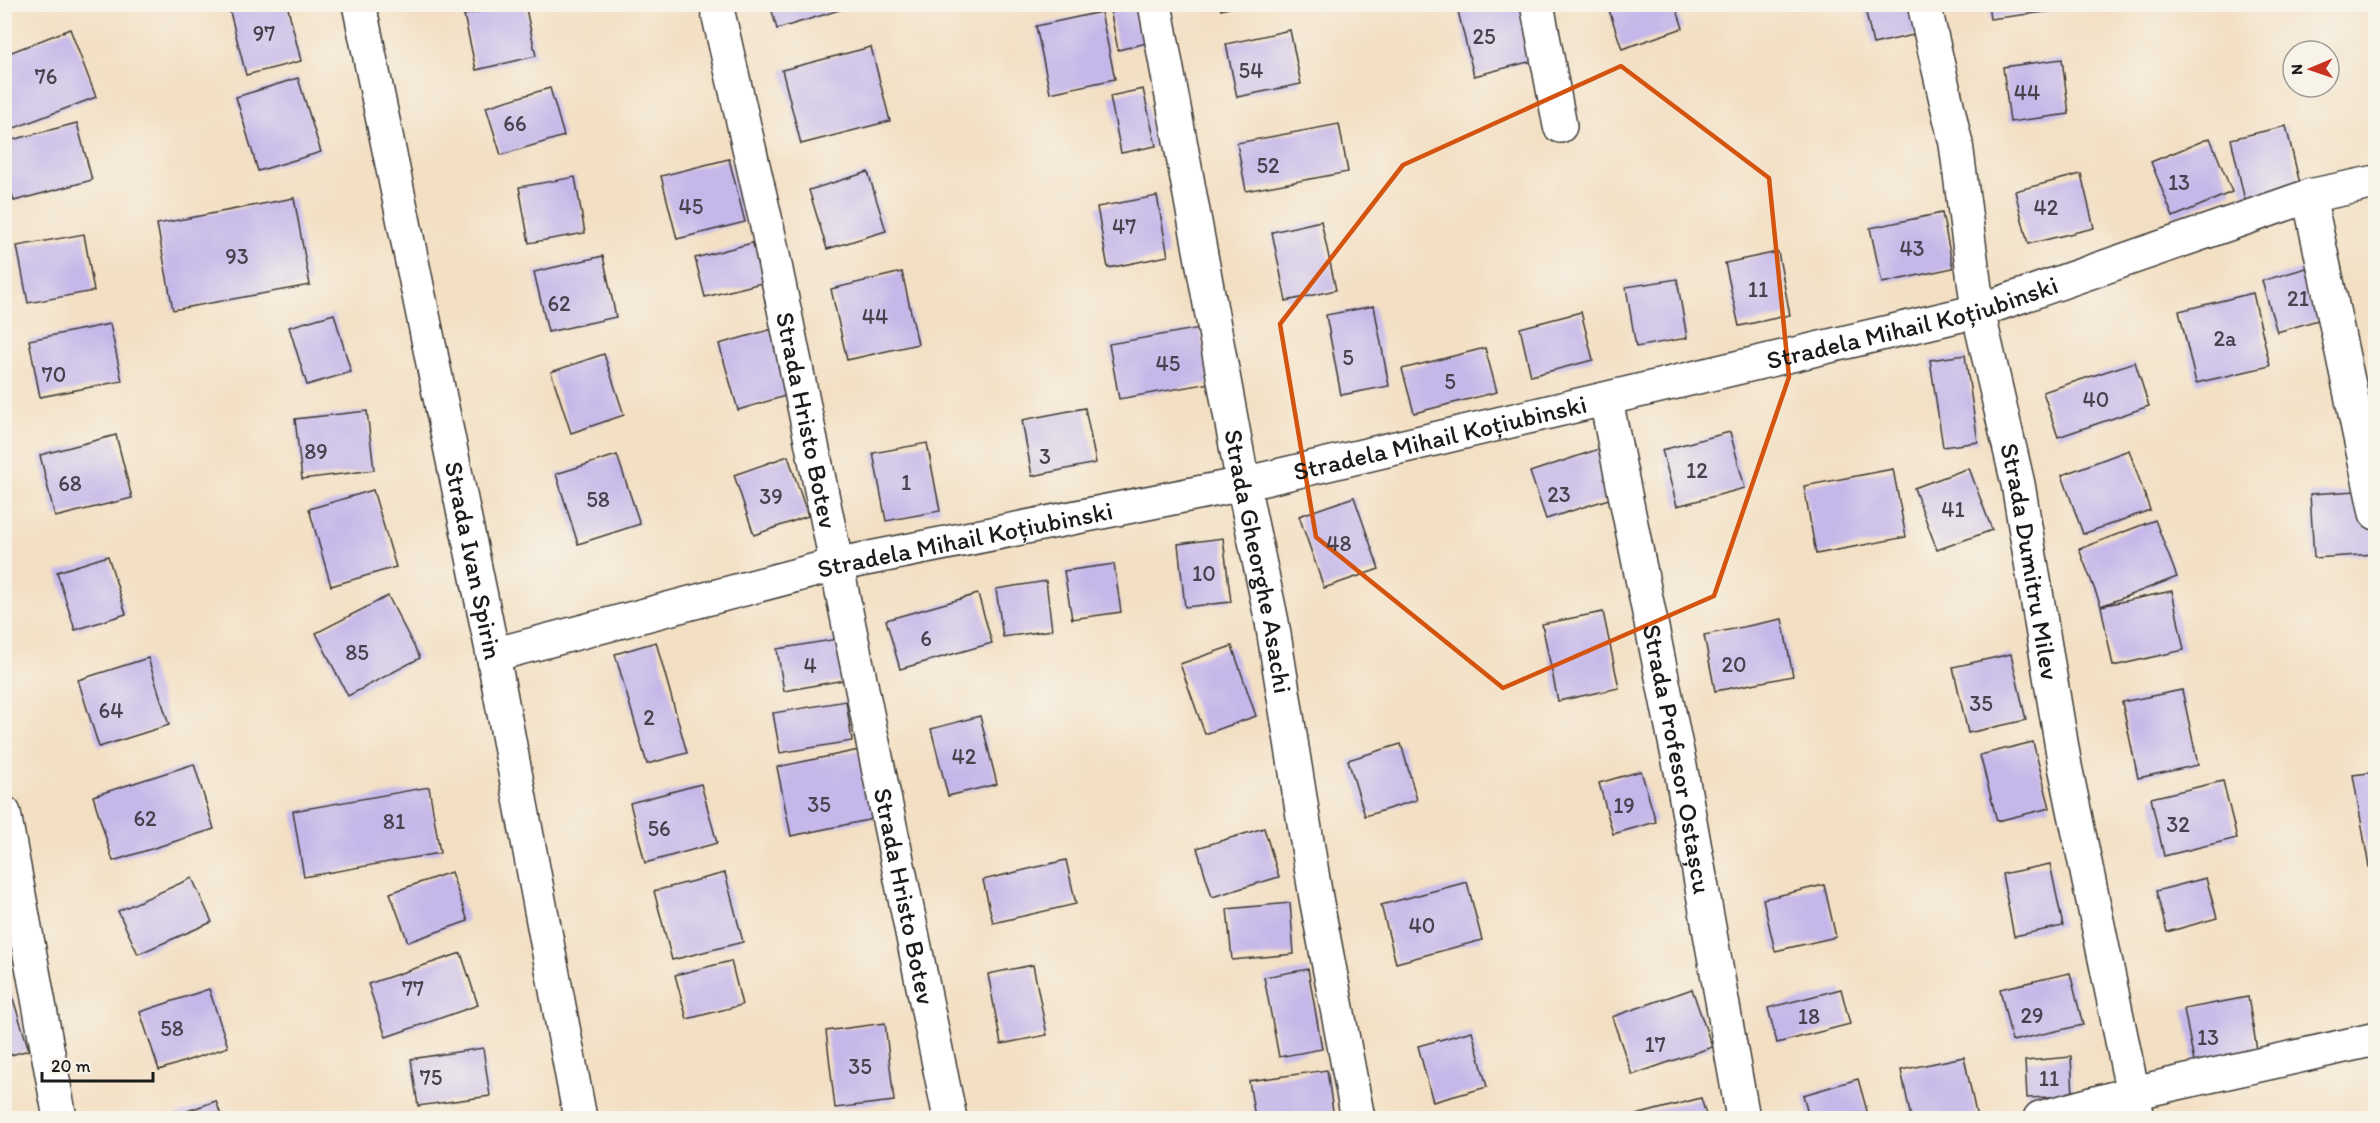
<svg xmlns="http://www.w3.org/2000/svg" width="2380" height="1123" font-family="Itim,sans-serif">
<rect width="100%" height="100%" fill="#f7f3e8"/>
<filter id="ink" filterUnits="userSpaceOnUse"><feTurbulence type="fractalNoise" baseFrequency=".0167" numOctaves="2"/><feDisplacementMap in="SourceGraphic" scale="12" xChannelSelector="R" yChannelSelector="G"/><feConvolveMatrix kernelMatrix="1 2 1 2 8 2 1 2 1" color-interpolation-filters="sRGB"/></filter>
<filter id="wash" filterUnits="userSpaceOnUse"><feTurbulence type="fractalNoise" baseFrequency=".008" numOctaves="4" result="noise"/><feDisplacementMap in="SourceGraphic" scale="24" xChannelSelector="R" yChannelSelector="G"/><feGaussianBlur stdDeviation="1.35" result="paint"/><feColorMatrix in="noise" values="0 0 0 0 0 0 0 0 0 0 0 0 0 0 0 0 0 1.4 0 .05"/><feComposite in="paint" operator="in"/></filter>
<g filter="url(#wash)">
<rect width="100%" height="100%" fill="#f3dfc3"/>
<g id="blocks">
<g fill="#c5b7e9">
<path d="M 228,4 L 287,4 L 301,61 L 246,75 Z"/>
<path d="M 513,4 L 525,4 L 536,56 L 476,70 L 464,15 Z"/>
<path d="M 770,4 L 856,4 L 856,5 L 777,29 Z"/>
<path d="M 1109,4 L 1139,4 L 1147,43 L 1118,50 Z"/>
<path d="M 1219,4 L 1239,4 L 1239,5 L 1221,10 Z"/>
<path d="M 1466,4 L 1522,4 L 1536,60 L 1474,76 L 1457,7 Z"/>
<path d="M 1607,4 L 1675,4 L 1683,28 L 1622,49 Z"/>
<path d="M 1864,4 L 1912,4 L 1918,34 L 1873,44 Z"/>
<path d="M 1988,4 L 2068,4 L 2069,9 L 1990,19 Z"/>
<path d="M 1101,12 L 1115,79 L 1050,93 L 1036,26 Z"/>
<path d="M 70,29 L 96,97 L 4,132 L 4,55 Z"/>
<path d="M 1290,30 L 1301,84 L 1237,97 L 1226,44 Z"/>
<path d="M 871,47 L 890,121 L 801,144 L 782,70 Z"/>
<path d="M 2062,59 L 2069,114 L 2010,122 L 2003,67 Z"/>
<path d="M 298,78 L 321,152 L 258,171 L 236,97 Z"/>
<path d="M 550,88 L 564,136 L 501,155 L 486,107 Z"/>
<path d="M 1143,89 L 1156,146 L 1121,153 L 1110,96 Z"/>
<path d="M 77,123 L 92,180 L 14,201 L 4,166 L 4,142 Z"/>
<path d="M 1339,124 L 1348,172 L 1246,191 L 1237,143 Z"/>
<path d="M 2286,126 L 2302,192 L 2246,205 L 2231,139 Z"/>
<path d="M 2210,138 L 2232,192 L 2173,217 L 2151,162 Z"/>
<path d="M 729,159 L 745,222 L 677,239 L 661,176 Z"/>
<path d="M 868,172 L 886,231 L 827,249 L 809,190 Z"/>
<path d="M 2081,174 L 2094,228 L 2028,244 L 2015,191 Z"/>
<path d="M 575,177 L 585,233 L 529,243 L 519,187 Z"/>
<path d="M 1157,196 L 1168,256 L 1108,268 L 1097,207 Z"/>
<path d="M 294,198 L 310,285 L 173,310 L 157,224 Z"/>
<path d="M 1942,213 L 1953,268 L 1882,283 L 1870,228 Z"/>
<path d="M 1321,221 L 1336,290 L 1286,301 L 1272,232 Z"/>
<path d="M 84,234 L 94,291 L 28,303 L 17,246 Z"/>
<path d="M 756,242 L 766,282 L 705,297 L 695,258 Z"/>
<path d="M 1778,252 L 1790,315 L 1739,326 L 1725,263 Z"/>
<path d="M 603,256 L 616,317 L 548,332 L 534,272 Z"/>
<path d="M 2320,264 L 2335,315 L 2277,332 L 2262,281 Z"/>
<path d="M 902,272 L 918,344 L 847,360 L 831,289 Z"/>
<path d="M 1677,279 L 1687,338 L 1636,347 L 1626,287 Z"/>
<path d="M 2253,293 L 2270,366 L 2196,383 L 2179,311 Z"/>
<path d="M 1374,306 L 1389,386 L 1341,395 L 1326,315 Z"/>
<path d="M 1581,312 L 1593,360 L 1531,376 L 1520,328 Z"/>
<path d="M 334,314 L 351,372 L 307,385 L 289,327 Z"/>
<path d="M 110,324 L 122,381 L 40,397 L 29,340 Z"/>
<path d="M 1200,328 L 1210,383 L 1119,399 L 1109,344 Z"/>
<path d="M 773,329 L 792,394 L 738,410 L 719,344 Z"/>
<path d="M 1485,348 L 1497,392 L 1414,413 L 1402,369 Z"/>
<path d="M 604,354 L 624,415 L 571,433 L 551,372 Z"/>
<path d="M 1965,355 L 1978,442 L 1943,447 L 1930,360 Z"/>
<path d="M 2135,362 L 2149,406 L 2058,437 L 2043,392 Z"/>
<path d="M 1085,408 L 1096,463 L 1032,476 L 1022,420 Z"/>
<path d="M 367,411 L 374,470 L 302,479 L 295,419 Z"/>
<path d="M 1730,432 L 1745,488 L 1677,506 L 1662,450 Z"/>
<path d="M 116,435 L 132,498 L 55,517 L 40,455 Z"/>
<path d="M 927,443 L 940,511 L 886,521 L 873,453 Z"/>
<path d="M 1599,449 L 1615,497 L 1546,519 L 1530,472 Z"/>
<path d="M 2129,450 L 2150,510 L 2083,534 L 2062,475 Z"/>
<path d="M 617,455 L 640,524 L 578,544 L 556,474 Z"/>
<path d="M 788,456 L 808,516 L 754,535 L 734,475 Z"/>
<path d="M 1969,468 L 1992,530 L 1937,550 L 1914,488 Z"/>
<path d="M 1893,469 L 1906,537 L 1816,554 L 1804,486 Z"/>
<path d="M 373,490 L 396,567 L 331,586 L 309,509 Z"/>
<path d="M 2372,490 L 2375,554 L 2314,558 L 2310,494 Z"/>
<path d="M 1354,497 L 1379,569 L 1324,588 L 1299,516 Z"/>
<path d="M 2155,520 L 2177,577 L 2101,606 L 2172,591 L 2184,650 L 2113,666 L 2101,606 L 2079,549 Z"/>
<path d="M 1223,538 L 1231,602 L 1185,607 L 1178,544 Z"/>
<path d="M 108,556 L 126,614 L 75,630 L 57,572 Z"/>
<path d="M 1114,564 L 1121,612 L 1072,619 L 1064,571 Z"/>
<path d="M 1046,581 L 1052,630 L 1003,637 L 996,589 Z"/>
<path d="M 978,594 L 992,643 L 900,669 L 886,620 Z"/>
<path d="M 388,596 L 420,658 L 348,696 L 316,633 Z"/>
<path d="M 1603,612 L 1619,688 L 1558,701 L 1542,624 Z"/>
<path d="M 1782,619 L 1793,676 L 1715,691 L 1704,635 Z"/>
<path d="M 837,639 L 844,680 L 784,691 L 777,649 Z"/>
<path d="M 656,642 L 687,753 L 647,764 L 615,654 Z"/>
<path d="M 1232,646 L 1256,716 L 1205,734 L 1180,664 Z"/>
<path d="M 2011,654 L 2026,720 L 1968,733 L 1953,667 Z"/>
<path d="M 148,658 L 169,725 L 99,747 L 78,680 Z"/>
<path d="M 2182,690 L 2198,765 L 2138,778 L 2122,702 Z"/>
<path d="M 846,701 L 852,741 L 780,753 L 773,713 Z"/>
<path d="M 980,716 L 997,784 L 948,796 L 931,729 Z"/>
<path d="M 2033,742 L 2050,808 L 1997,821 L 1980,755 Z"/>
<path d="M 1401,744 L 1417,800 L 1365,816 L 1348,760 Z"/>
<path d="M 864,749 L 878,818 L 791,836 L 777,767 Z"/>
<path d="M 194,764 L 214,829 L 113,861 L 93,796 Z"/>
<path d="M 1641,771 L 1656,822 L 1613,834 L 1599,783 Z"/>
<path d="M 2376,772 L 2376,866 L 2369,867 L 2353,775 Z"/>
<path d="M 2223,781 L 2237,838 L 2164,856 L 2151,798 Z"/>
<path d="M 701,784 L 717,843 L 645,863 L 630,803 Z"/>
<path d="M 429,787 L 440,853 L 304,877 L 293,811 Z"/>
<path d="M 1264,828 L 1279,877 L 1212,897 L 1197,848 Z"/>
<path d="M 1066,860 L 1076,904 L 993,923 L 983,880 Z"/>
<path d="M 2050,864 L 2063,926 L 2014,936 L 2002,874 Z"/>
<path d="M 451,872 L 468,921 L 408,942 L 390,893 Z"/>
<path d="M 725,873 L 743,942 L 672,960 L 654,891 Z"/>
<path d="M 192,878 L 212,922 L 138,954 L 118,911 Z"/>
<path d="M 2206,878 L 2217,918 L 2167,932 L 2156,891 Z"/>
<path d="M 1467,882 L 1482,940 L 1396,963 L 1381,905 Z"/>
<path d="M 1824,885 L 1836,937 L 1775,951 L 1763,899 Z"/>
<path d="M 1290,903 L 1294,954 L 1232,960 L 1227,909 Z"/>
<path d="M 461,953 L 478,1005 L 386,1037 L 368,984 Z"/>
<path d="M 731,961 L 742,1005 L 687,1019 L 675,975 Z"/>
<path d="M 1033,965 L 1047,1035 L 1001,1044 L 988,974 Z"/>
<path d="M 1308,969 L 1322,1049 L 1279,1057 L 1264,977 Z"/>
<path d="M 4,970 L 29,1050 L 4,1057 Z"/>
<path d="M 2070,973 L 2083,1025 L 2012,1041 L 2000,989 Z"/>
<path d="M 209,989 L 228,1047 L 159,1070 L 140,1012 Z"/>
<path d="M 1692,989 L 1712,1047 L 1632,1075 L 1612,1017 Z"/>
<path d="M 1841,989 L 1850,1024 L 1777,1043 L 1768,1008 Z"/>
<path d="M 2248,997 L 2257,1050 L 2194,1062 L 2184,1009 Z"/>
<path d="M 885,1023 L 894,1101 L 835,1108 L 826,1031 Z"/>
<path d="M 1472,1031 L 1487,1087 L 1433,1102 L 1418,1046 Z"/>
<path d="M 483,1048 L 490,1096 L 418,1106 L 411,1059 Z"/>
<path d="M 1964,1057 L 1977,1118 L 1911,1118 L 1901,1070 Z"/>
<path d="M 2071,1057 L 2073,1096 L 2027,1098 L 2025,1061 Z"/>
<path d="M 1327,1070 L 1334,1118 L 1255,1118 L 1249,1081 Z"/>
<path d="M 1858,1079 L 1869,1118 L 1809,1118 L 1803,1095 Z"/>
<path d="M 1701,1098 L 1707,1118 L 1630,1118 L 1629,1117 Z"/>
<path d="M 216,1101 L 222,1118 L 167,1118 Z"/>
</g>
</g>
</g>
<g filter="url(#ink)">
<use href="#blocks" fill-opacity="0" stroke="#3c3935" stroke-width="1.5"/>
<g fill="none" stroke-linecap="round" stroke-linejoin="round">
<defs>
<g id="minor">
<path id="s1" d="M 359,4 L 493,655 L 580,1118"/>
<path id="s2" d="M 716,4 L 767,226 L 950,1118"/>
<path id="s3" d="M 1155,4 L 1243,484 L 1272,622 L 1316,898 L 1358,1118"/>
<path d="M 1537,4 L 1560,126"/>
<path id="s4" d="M 1924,4 L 1956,144 L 1978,311 L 2018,484 L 2065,766 L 2138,1118"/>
<path d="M 2309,196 L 2376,513"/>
<path id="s5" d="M 1606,400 L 1682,776 L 1743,1118"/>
<path id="s6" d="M 493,655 L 835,565 L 1243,484 L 1978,311 L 2309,196 L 2376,182"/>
<path d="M 4,813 L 60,1118"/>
<path d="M 2040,1118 L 2133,1093 L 2376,1039"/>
</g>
</defs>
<use href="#minor" stroke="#3c3935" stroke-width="36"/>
<use href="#minor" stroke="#fff" stroke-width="33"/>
</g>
</g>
<path fill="none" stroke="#d4530e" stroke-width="4.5" stroke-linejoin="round" d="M 1621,66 L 1769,178 L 1789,377 L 1714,596 L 1503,688 L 1316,537 L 1280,324 L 1403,165 Z"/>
<g text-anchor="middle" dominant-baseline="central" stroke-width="4.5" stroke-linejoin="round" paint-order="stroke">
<g font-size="22" fill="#46434f">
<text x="264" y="33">97</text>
<text x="1484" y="36">25</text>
<text x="1251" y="70">54</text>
<text x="46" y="76">76</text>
<text x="2027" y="92">44</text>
<text x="515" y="123">66</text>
<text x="1268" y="165">52</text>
<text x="2179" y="182">13</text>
<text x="691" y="206">45</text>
<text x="2046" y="207">42</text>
<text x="1124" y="226">47</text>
<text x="1912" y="248">43</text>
<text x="237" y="256">93</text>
<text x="1758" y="289">11</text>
<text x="2298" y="298">21</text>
<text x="559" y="303">62</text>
<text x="875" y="316">44</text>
<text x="2225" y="338">2a</text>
<text x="1348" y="357">5</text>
<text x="1168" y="363">45</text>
<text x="54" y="374">70</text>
<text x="1450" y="381">5</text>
<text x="2096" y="399">40</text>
<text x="316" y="451">89</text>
<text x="1045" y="456">3</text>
<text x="1697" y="470">12</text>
<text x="906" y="482">1</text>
<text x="70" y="483">68</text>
<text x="1559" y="494">23</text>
<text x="771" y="496">39</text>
<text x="598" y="499">58</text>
<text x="1953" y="509">41</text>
<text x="1339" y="543">48</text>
<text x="1204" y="573">10</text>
<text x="926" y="638">6</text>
<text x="357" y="652">85</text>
<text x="1734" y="664">20</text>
<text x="810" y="665">4</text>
<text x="1981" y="703">35</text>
<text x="111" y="710">64</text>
<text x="649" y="717">2</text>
<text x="964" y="756">42</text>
<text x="819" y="804">35</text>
<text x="1624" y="805">19</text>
<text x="145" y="818">62</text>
<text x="394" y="821">81</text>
<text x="2178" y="824">32</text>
<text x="659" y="828">56</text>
<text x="1422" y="925">40</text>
<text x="413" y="988">77</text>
<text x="2032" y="1015">29</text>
<text x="1809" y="1016">18</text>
<text x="172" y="1028">58</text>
<text x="2208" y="1037">13</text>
<text x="1655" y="1044">17</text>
<text x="860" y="1066">35</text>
<text x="431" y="1077">75</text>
<text x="2049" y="1078">11</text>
</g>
<g font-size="26" fill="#1c1c1c" stroke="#f7f3e8">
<text stroke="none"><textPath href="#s6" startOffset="1458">Stradela Mihail Koțiubinski</textPath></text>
<text stroke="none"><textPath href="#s2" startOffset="426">Strada Hristo Botev</textPath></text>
<text stroke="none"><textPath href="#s6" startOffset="972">Stradela Mihail Koțiubinski</textPath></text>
<text stroke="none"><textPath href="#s6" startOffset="486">Stradela Mihail Koțiubinski</textPath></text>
<text stroke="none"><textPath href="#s1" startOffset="568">Strada Ivan Spirin</textPath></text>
<text stroke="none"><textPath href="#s3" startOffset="567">Strada Gheorghe Asachi</textPath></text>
<text stroke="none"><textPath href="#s4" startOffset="568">Strada Dumitru Milev</textPath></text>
<text stroke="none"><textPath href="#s5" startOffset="366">Strada Profesor Ostașcu</textPath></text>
<text stroke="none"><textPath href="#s2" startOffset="912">Strada Hristo Botev</textPath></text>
</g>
</g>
<rect width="2380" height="1123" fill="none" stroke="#f7f3e8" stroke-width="24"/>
<g transform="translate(2311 69) rotate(268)"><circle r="28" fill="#f7f3e8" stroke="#9f9d96" stroke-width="1.5"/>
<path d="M0-4.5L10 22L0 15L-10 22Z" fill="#c8321e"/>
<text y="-9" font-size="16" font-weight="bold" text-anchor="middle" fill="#1c1c1c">N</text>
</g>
<path d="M42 1072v9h111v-9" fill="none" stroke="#1c1c1c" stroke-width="3"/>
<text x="51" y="1072" font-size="18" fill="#1c1c1c" stroke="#f7f3e8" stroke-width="4.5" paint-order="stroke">20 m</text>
</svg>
